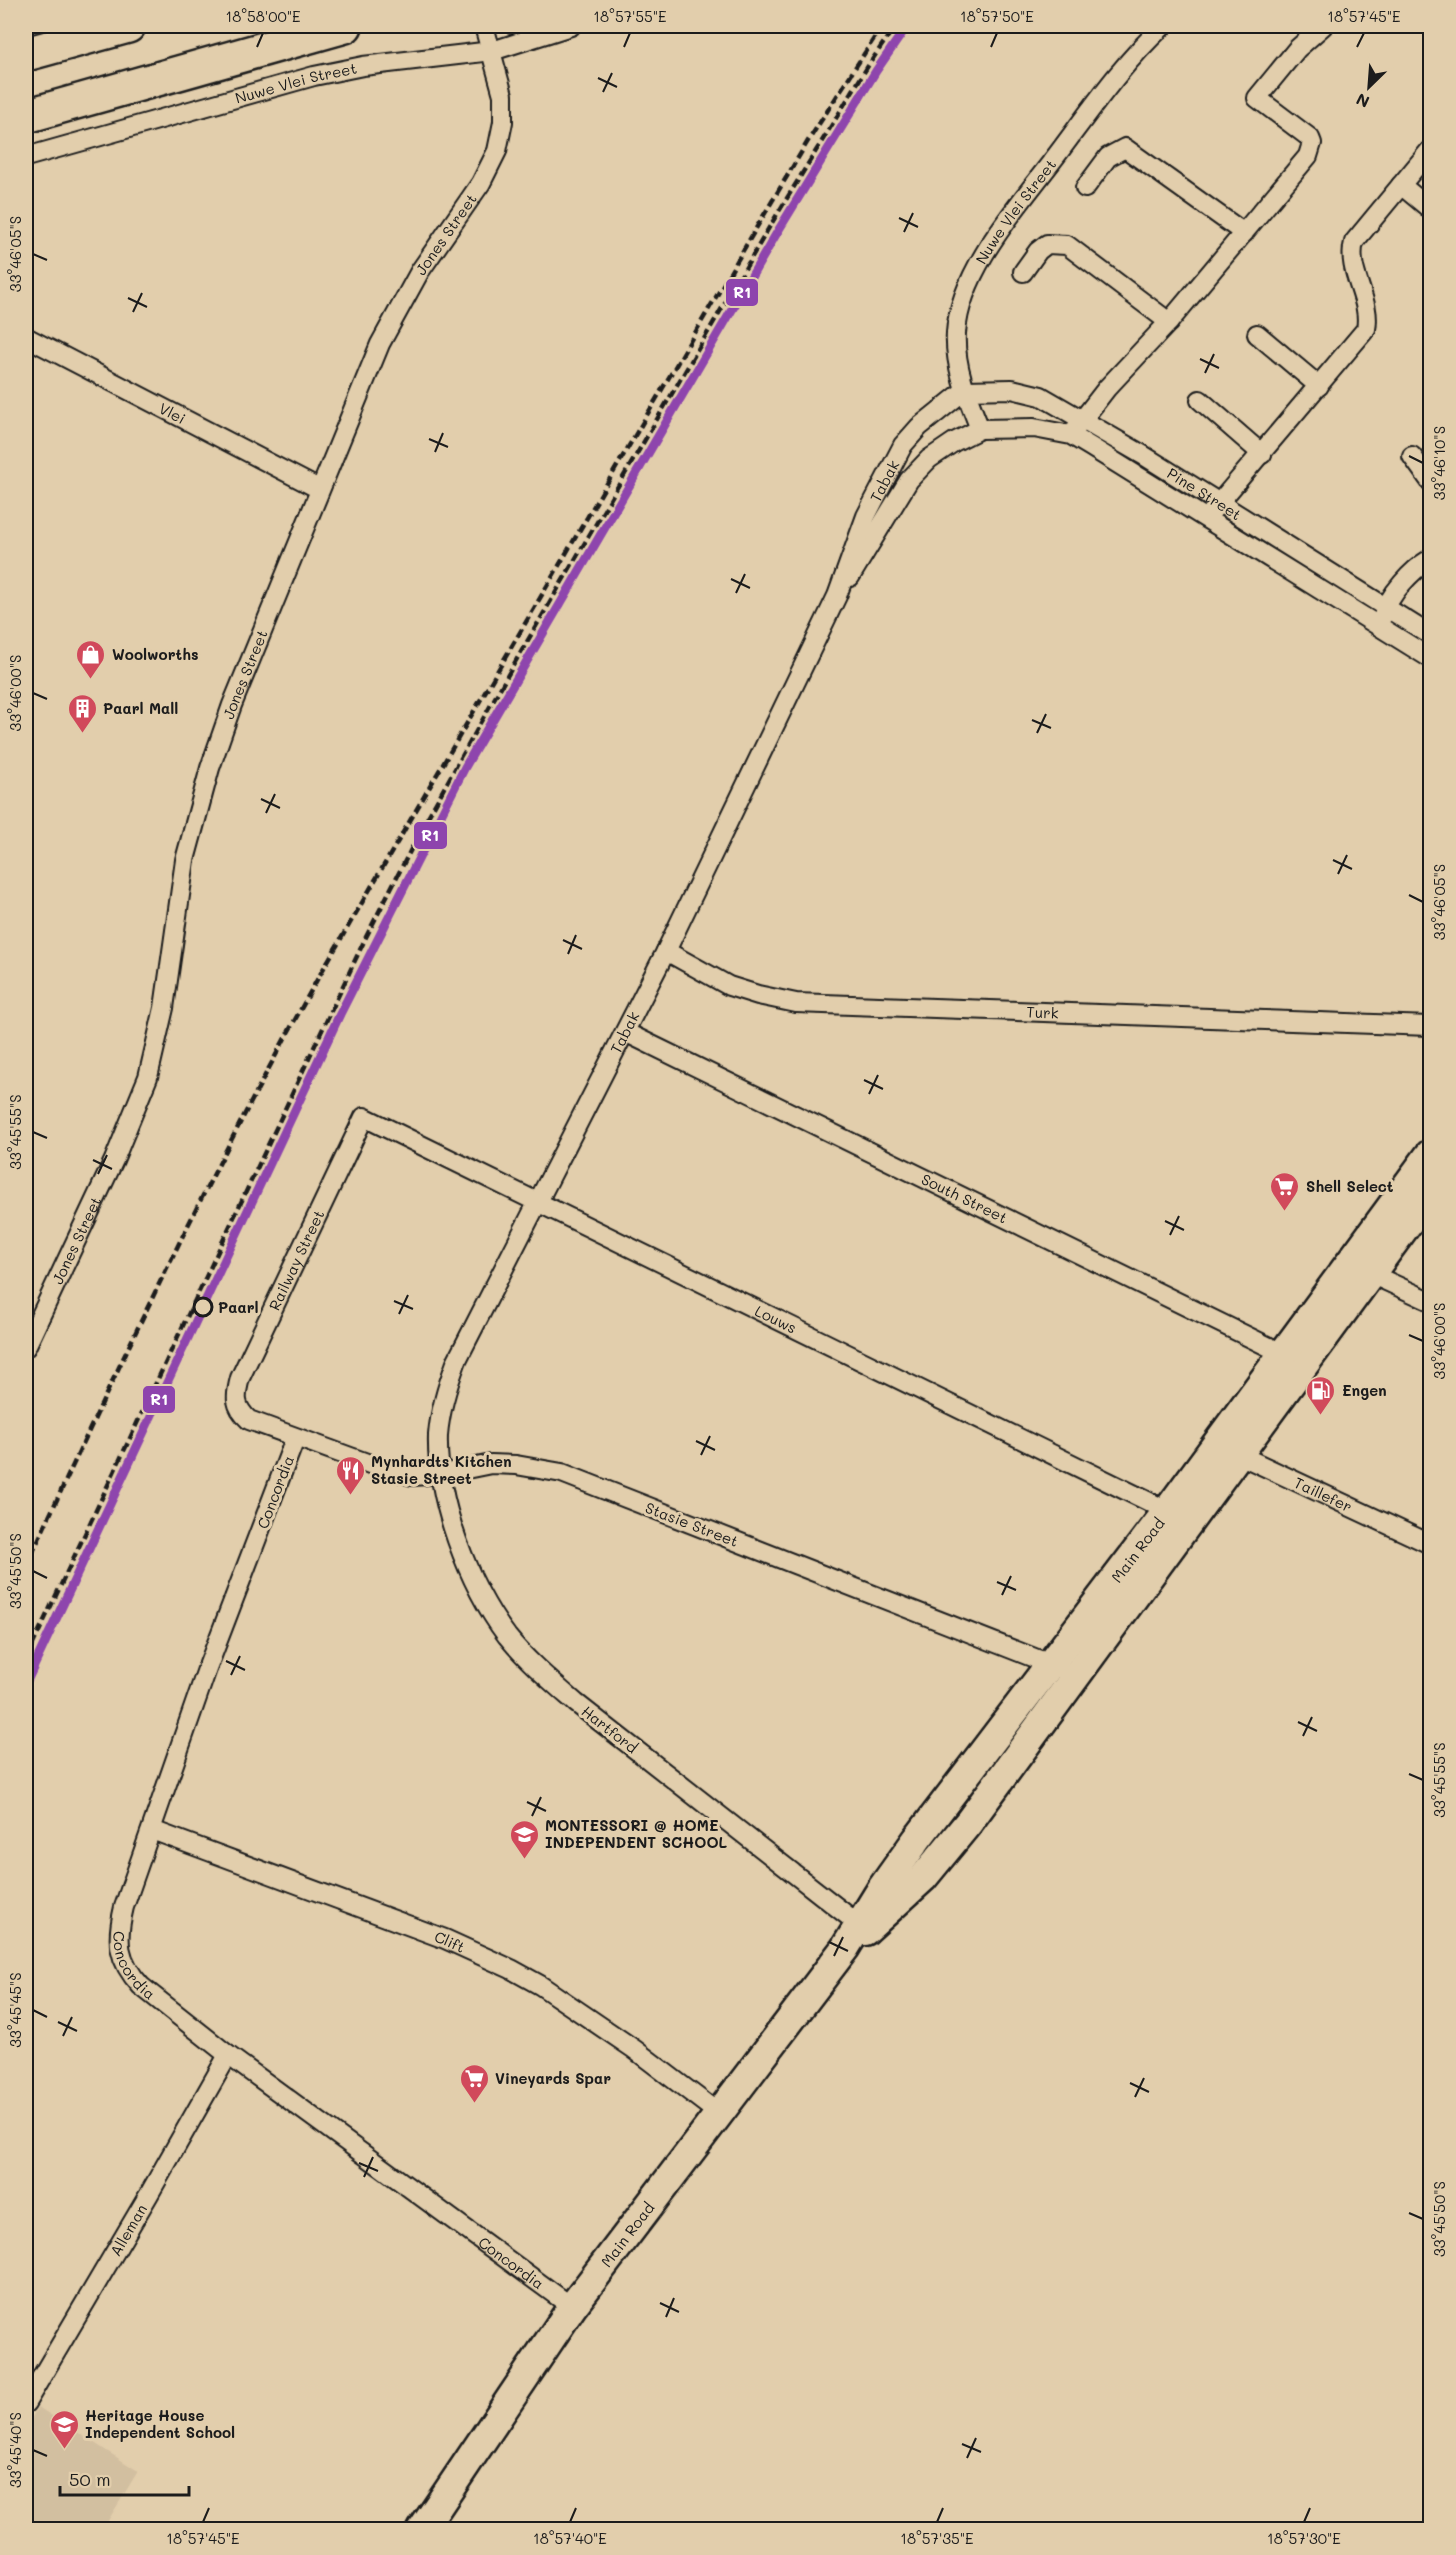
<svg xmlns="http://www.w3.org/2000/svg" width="1456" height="2555" font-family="Mali,sans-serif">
<rect width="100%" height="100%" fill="#e2ceac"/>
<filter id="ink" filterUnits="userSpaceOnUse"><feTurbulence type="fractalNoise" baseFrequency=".0167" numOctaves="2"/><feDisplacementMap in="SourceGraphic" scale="12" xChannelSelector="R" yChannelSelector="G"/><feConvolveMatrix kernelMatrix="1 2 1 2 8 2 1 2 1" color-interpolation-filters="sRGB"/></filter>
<g filter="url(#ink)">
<path fill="#d2bfa0" d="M 38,2407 L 138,2471 L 103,2529 L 26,2529 L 26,2427 Z"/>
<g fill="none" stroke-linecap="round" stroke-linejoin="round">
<defs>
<g id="minor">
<path id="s1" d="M 26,157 L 314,76 L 363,66 L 492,51 L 571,26"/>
<path d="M 1401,185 L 1430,209"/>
<path d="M 1085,188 L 1108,157 L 1125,148 L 1244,233"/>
<path d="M 1023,272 L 1038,251 L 1047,244 L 1067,245 L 1169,322"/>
<path d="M 1257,334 L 1319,386"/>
<path id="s2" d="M 26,337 L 319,489"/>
<path d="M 1200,400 L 1262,454"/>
<path d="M 1076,428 L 1107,388 L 1169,322 L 1308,156 L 1312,143 L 1310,138 L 1257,98 L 1297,49 L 1323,26"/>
<path id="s3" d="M 980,429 C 968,399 954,366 956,333 C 960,268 1022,202 1059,152 C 1092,108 1123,63 1163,26"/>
<path d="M 1412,456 L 1430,481"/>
<path d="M 1213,510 L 1366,329 C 1372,299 1346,272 1354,242 L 1430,150"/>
<path d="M 850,577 L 909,480 L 929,459 L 954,442 L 980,429 L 1034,428 L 1071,435 L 1091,447 L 1430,658"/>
<path d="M 1383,616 C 1389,594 1412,570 1430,559"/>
<path id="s4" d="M 666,951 L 729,986 L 758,995 L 796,1003 L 1430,1026"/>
<path id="s5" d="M 625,1032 L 1292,1358"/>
<path d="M 1371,1274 L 1430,1301"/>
<path id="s6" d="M 26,1347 L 114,1160 L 148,1077 L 164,1008 L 185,860 L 210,768 L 232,705 L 380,344 L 420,271 L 481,183 L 497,151 L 503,122 L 503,95 L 484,26"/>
<path id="s7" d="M 295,1439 L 207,1669 L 124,1907 C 116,1940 117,1960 141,1986 L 228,2055 L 572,2307"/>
<path id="s8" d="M 1231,1451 L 1430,1544"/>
<path id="s9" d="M 1060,1668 L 562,1473 L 516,1465 L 491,1464 L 442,1474 L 413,1476 L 378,1467 L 249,1420 C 234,1406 235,1397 240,1378 L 364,1117 L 1176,1515"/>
<path id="s10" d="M 152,1830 L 445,1939 L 511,1969 L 540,1985 L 634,2049 L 718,2113"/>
<path id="s11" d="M 866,1930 L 576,1703 C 552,1682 527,1661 507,1636 C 468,1584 436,1500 438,1435 C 440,1409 448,1384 457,1360 L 666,951 L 837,596 L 866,516 L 903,445 L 919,427 L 965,390 L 1012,389 L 1041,396 L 1143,455 L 1430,635"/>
<path id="s12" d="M 26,2403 L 148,2196 L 228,2055"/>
</g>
<g id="primary">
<path d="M 865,1931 L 923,1878 L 969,1822 L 1430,1193"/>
<path id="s13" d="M 422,2530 L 572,2307 L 845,1948 L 882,1888 L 917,1839 L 1168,1510 L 1430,1154"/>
</g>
<g id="motorway">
<path d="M 26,54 L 128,26"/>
<path d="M 26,116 L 345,26"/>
</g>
</defs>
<use href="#minor" stroke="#1c1c1c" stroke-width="22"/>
<use href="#primary" stroke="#1c1c1c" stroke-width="33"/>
<use href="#motorway" stroke="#1c1c1c" stroke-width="38"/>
<use href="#minor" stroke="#e2ceac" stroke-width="18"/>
<use href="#primary" stroke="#e2ceac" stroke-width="28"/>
<use href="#motorway" stroke="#e2ceac" stroke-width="33"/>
<g stroke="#1c1c1c" stroke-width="4.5" stroke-dasharray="9 4.5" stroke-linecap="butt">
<path d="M 26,1567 C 117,1368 211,1170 318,978 L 758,225 L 808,141 L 882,26"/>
<path d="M 26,1659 L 366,937 L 425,822 L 514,664 L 770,226 L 868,66 L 895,26"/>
</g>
<defs>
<path id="rail-1" d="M 26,1683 L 340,1014 L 465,767 L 778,231 L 876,71 L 907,26"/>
</defs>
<use href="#rail-1" stroke="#e2ceac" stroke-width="14"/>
<use href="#rail-1" stroke="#8e44ad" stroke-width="9"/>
</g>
</g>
<path fill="none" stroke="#1c1c1c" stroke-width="2" d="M 257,47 L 263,33M 624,47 L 630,33M 991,47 L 997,33M 1357,47 L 1364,33M 598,78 L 617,87M 603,92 L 612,73M 899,218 L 918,227M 904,232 L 913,213M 33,254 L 47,260M 128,298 L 147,307M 133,312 L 142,293M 1200,359 L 1219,368M 1205,373 L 1214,354M 429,439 L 448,447M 435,452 L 443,433M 1409,456 L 1423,463M 731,579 L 750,588M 736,593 L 745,574M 33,693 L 47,699M 1032,720 L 1051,728M 1037,733 L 1046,714M 261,799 L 280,808M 266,813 L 275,794M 1333,860 L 1352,869M 1338,874 L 1347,855M 1409,895 L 1423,902M 563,940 L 582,949M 568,954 L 576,935M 864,1080 L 883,1089M 869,1094 L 878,1075M 33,1132 L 47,1138M 93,1160 L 112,1169M 98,1174 L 107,1155M 1165,1221 L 1184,1230M 1170,1235 L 1179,1216M 394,1301 L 413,1309M 399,1314 L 408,1295M 1409,1335 L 1423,1341M 696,1441 L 715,1450M 701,1455 L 710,1436M 33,1571 L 47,1578M 997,1582 L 1016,1590M 1002,1595 L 1011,1576M 226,1661 L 245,1670M 231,1675 L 240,1656M 1298,1722 L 1317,1731M 1303,1736 L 1312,1717M 1409,1774 L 1423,1780M 527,1802 L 546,1811M 532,1816 L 541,1797M 829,1942 L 848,1951M 834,1956 L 843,1937M 33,2010 L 47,2017M 58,2022 L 77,2031M 63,2036 L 72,2017M 1130,2083 L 1149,2092M 1135,2097 L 1144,2078M 359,2163 L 378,2171M 364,2177 L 373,2157M 1409,2213 L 1423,2219M 660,2303 L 679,2312M 666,2317 L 674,2298M 962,2444 L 981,2452M 33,2450 L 47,2456M 967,2458 L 976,2438M 203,2522 L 209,2508M 570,2522 L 576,2508M 937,2522 L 943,2508M 1304,2522 L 1310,2508"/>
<defs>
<symbol id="shop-pin" viewBox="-11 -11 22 30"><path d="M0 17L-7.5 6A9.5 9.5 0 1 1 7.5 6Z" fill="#d1495b" stroke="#e2ceac"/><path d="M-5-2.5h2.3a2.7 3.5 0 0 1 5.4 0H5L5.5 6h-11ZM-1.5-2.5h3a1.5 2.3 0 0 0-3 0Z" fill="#fff"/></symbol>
<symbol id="building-pin" viewBox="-11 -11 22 30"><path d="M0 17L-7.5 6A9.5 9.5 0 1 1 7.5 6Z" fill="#d1495b" stroke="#e2ceac"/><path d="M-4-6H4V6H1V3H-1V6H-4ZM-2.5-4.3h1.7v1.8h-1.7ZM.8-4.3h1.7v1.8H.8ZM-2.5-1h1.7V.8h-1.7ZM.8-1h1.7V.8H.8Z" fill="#fff"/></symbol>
<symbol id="supermarket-pin" viewBox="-11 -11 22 30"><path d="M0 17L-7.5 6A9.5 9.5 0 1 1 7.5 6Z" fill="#d1495b" stroke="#e2ceac"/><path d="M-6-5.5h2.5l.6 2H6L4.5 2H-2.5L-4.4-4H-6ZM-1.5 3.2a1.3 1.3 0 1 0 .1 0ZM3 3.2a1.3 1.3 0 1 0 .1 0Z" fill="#fff"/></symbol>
<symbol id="fuel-pin" viewBox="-11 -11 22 30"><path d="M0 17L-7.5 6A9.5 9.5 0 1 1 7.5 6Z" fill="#d1495b" stroke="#e2ceac"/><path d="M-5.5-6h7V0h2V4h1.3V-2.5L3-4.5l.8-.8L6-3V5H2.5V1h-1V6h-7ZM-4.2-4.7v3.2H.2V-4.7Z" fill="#fff"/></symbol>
<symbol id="restaurant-pin" viewBox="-11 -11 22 30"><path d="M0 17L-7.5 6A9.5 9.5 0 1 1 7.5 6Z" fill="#d1495b" stroke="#e2ceac"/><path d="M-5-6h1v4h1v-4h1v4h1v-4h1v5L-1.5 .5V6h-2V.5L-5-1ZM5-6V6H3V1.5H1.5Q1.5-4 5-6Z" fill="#fff"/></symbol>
<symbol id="school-pin" viewBox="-11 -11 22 30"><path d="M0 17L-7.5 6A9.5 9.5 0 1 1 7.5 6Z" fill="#d1495b" stroke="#e2ceac"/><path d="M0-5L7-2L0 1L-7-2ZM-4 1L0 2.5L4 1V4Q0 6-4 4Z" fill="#fff"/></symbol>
</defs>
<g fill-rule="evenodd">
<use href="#shop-pin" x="74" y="638" width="33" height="45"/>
<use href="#building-pin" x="66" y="692" width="33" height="45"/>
<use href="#supermarket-pin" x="1268" y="1170" width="33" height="45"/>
<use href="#fuel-pin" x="1304" y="1374" width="33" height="45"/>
<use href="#restaurant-pin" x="334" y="1454" width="33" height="45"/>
<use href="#school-pin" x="508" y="1818" width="33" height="45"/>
<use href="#supermarket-pin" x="458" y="2062" width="33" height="45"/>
<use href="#school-pin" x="48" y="2408" width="33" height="45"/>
</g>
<circle fill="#e2ceac" stroke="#1c1c1c" stroke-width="3" cx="203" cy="1307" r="9"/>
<g text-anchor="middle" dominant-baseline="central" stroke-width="6" stroke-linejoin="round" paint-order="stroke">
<g font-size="15" fill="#1c1c1c" stroke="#e2ceac">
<text stroke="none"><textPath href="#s1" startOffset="280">Nuwe Vlei Street</textPath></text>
<text stroke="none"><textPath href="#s3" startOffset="237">Nuwe Vlei Street</textPath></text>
<text stroke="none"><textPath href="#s6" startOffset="1197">Jones Street</textPath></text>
<text stroke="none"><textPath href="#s2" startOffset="165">Vlei</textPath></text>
<text stroke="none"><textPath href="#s11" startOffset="1736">Tabak</textPath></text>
<text stroke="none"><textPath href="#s11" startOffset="2127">Pine Street</textPath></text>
<text stroke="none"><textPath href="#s6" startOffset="712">Jones Street</textPath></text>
<text stroke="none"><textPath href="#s4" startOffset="388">Turk</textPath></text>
<text stroke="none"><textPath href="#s11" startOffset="1126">Tabak</textPath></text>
<text stroke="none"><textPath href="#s5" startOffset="378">South Street</textPath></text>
<text stroke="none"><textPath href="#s6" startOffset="118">Jones Street</textPath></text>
<text stroke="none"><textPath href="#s9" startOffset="1036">Railway Street</textPath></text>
<text stroke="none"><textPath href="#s9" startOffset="1653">Louws</textPath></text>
<text transform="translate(275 1492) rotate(-69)">Concordia</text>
<text stroke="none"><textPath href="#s8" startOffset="102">Taillefer</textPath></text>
<text transform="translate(692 1524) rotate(21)">Stasie Street</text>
<text stroke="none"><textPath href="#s13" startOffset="1214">Main Road</textPath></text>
<text transform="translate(610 1729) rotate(38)">Hartford</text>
<text stroke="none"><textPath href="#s10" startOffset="318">Clift</textPath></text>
<text stroke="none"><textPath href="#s7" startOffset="561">Concordia</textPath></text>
<text stroke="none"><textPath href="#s12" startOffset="201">Alleman</textPath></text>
<text stroke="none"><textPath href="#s13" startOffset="360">Main Road</textPath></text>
<text stroke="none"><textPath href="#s7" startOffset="1046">Concordia</textPath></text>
</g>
<g font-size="15" font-weight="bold" fill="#1c1c1c" stroke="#e2ceac" text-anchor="start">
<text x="112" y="654">Woolworths</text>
<text x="103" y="708">Paarl Mall</text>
<text x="1306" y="1186">Shell Select</text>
<text x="1342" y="1390">Engen</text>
<text x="371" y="1461">Mynhardts Kitchen<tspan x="371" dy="17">Stasie Street</tspan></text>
<text x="545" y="1825">MONTESSORI @ HOME<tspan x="545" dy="17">INDEPENDENT SCHOOL</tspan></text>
<text x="495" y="2078">Vineyards Spar</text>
<text x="85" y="2415">Heritage House<tspan x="85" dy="17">Independent School</tspan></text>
</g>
<g font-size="15" font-weight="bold" fill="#1c1c1c" stroke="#e2ceac" text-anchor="start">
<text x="218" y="1307">Paarl</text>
</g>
</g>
<g stroke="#e2ceac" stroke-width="2">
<rect x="725" y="278" width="34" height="29" rx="6" fill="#8e44ad"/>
<rect x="413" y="821" width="35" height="29" rx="6" fill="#8e44ad"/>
<rect x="142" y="1385" width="34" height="29" rx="6" fill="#8e44ad"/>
</g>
<g font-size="16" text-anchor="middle" font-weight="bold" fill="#fff">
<text x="742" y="298">R1</text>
<text x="430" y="841">R1</text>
<text x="159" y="1405">R1</text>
</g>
<rect width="1456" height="2555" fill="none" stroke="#e2ceac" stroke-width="66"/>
<g transform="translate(1369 87) rotate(205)" stroke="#e2ceac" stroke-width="4.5" paint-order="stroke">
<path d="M0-4.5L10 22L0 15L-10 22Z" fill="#1c1c1c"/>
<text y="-9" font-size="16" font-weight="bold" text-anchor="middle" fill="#1c1c1c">N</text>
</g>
<path d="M60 2486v9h129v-9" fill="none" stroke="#1c1c1c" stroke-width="3"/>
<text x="69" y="2486" font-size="18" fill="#1c1c1c" stroke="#e2ceac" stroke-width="4.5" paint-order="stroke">50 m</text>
<rect x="33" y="33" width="1390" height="2489" fill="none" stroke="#1c1c1c" stroke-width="2"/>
<g font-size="15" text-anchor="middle" fill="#1c1c1c">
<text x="263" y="22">18°58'00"E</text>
<text x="630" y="22">18°57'55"E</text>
<text x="997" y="22">18°57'50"E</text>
<text x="1364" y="22">18°57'45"E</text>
<text transform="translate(16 254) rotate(-90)" y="5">33°46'05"S</text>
<text transform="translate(1440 463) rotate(-90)" y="5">33°46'10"S</text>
<text transform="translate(16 693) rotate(-90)" y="5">33°46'00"S</text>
<text transform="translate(1440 902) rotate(-90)" y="5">33°46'05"S</text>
<text transform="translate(16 1132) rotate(-90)" y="5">33°45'55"S</text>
<text transform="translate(1440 1341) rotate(-90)" y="5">33°46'00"S</text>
<text transform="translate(16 1571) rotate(-90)" y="5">33°45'50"S</text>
<text transform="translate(1440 1780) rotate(-90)" y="5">33°45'55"S</text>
<text transform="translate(16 2010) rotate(-90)" y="5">33°45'45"S</text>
<text transform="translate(1440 2219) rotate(-90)" y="5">33°45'50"S</text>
<text transform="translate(16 2450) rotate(-90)" y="5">33°45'40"S</text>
<text x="203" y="2544">18°57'45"E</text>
<text x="570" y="2544">18°57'40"E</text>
<text x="937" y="2544">18°57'35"E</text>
<text x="1304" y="2544">18°57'30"E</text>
</g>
</svg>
